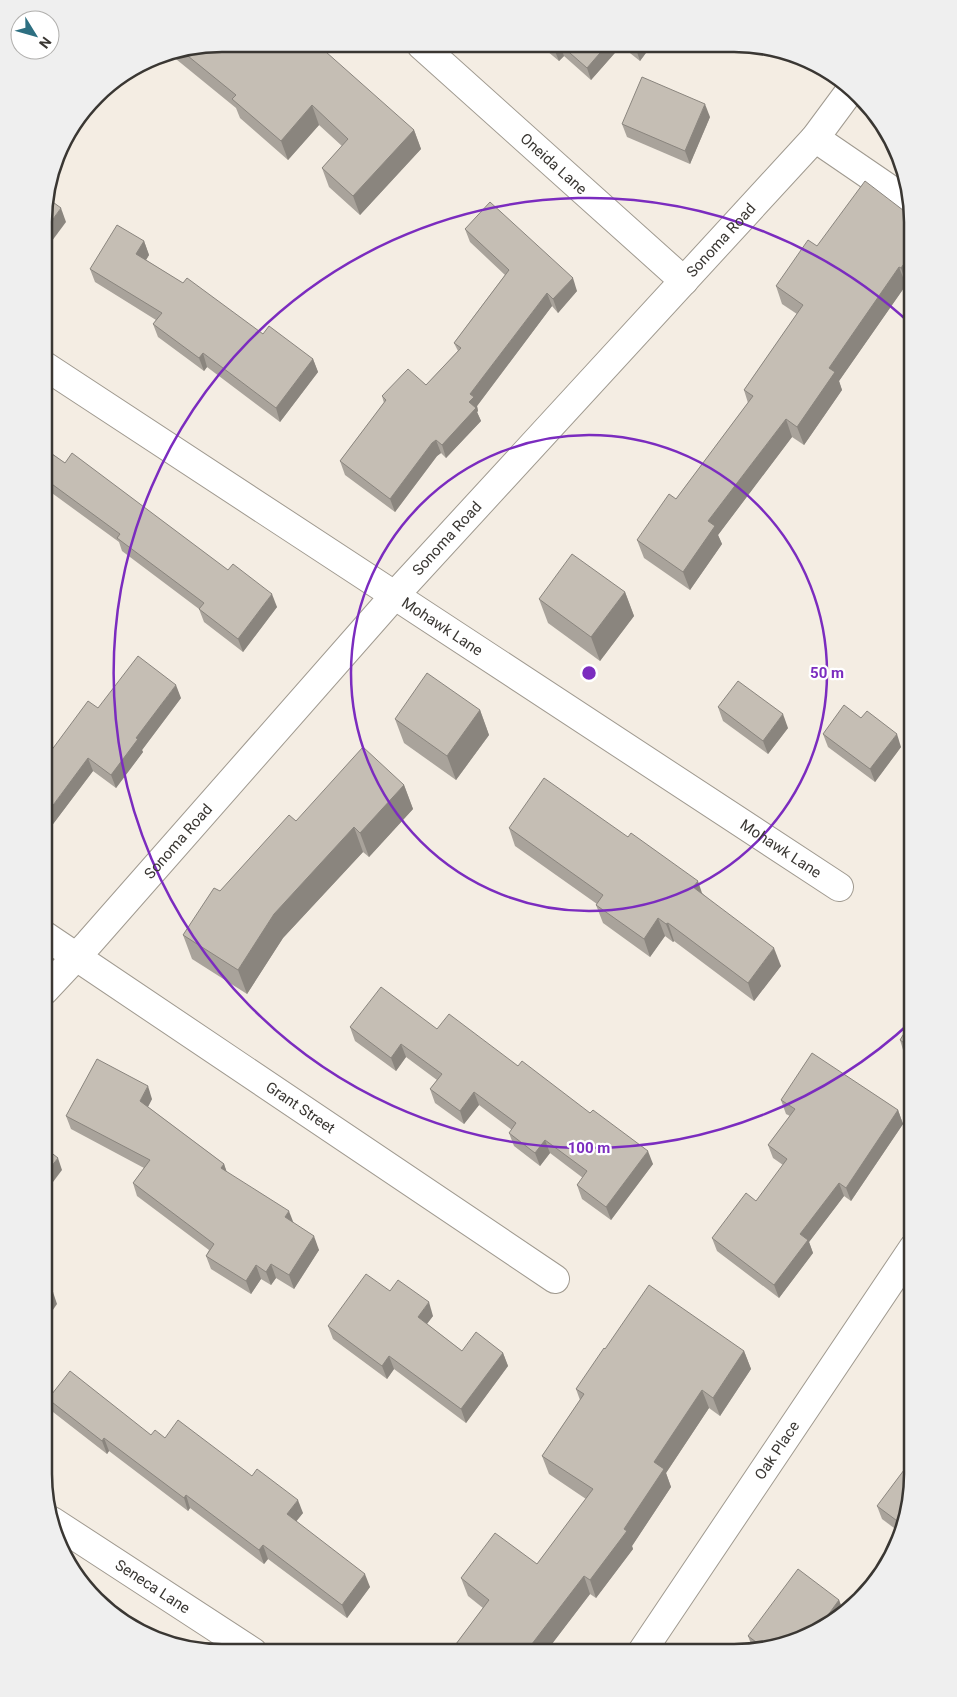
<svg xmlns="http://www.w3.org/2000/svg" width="957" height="1697" font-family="Roboto,sans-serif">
<rect width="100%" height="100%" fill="#f4ede3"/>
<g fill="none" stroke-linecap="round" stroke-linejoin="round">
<defs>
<g id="minor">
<path id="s1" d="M 421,45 L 684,281"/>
<path d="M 815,138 L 910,203"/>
<path id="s2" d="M 45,366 L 839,887"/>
<path id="s3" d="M 44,935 L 555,1279"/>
<path id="s4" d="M 44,991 L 89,943 L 395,595 L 815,138 L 852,88"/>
<path id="s5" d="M 52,1521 L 253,1652"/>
<path id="s6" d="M 641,1653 L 913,1248"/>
</g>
</defs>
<use href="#minor" stroke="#a09a90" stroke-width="30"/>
<use href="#minor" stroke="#fff" stroke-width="28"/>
</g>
<g fill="#a9a39b">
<path d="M 223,44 L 414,130 L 421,149 L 360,215 L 329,187 L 322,168 L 342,146 L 319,125 L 288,160 L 240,118 L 236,108 L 171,55 L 171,54 Z"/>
<path d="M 541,46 L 651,46 L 640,61 L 621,46 L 591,80 L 564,56 L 559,61 Z"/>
<path d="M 710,117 L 690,164 L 627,137 L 622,124 Z"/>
<path d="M 913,223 L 913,278 L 907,286 L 906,285 L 839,381 L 842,390 L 804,445 L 792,437 L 718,535 L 722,544 L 690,590 L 644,558 L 637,540 L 676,499 L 748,403 L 744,390 L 797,314 L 782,304 L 776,286 L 817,246 Z"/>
<path d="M 465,229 L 577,291 L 558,313 L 552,306 L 477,406 L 478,411 L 477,412 L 481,421 L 446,458 L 441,453 L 437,456 L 395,512 L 345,475 L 340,461 L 384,403 L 382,396 L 426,385 L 458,351 L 454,343 L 505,275 L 470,242 Z"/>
<path d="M 144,241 L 149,255 L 146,260 L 263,334 L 313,359 L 318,372 L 280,422 L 207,367 L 204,371 L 158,337 L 153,324 L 156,320 L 95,282 L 90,269 Z"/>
<path d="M 907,411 L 913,416 L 913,425 L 912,424 Z"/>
<path d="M 45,449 L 65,463 L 277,607 L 243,652 L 204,622 L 199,609 L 122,551 L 119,542 L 45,488 Z"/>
<path d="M 625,592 L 634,616 L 600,661 L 548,623 L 539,599 Z"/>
<path d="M 181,698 L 142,750 L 143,752 L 116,788 L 93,771 L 44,836 L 98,708 Z"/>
<path d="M 718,707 L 788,728 L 768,754 L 723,721 Z"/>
<path d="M 480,710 L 489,735 L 456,780 L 404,743 L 395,719 Z"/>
<path d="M 861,718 L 901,747 L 875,782 L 828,747 L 823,734 Z"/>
<path d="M 404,785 L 413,809 L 369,857 L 363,852 L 283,938 L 247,994 L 192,959 L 183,935 L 220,891 L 296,821 Z"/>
<path d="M 509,828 L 702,893 L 781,966 L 754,1001 L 674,941 L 673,942 L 665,936 L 650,957 L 603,923 L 596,905 L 597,904 L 515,846 Z"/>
<path d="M 913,1019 L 913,1059 L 904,1053 L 900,1040 Z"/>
<path d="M 350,1027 L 437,1029 L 518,1066 L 653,1164 L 611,1220 L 582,1199 L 577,1185 L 583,1178 L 550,1153 L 540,1166 L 514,1146 L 509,1133 L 512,1130 L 479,1105 L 464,1124 L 435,1103 L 430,1089 L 437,1080 L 406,1057 L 396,1071 L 355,1041 Z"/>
<path d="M 152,1099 L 148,1107 L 224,1164 L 226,1171 L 294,1223 L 319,1250 L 294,1289 L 276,1278 L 271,1285 L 261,1279 L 251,1294 L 211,1269 L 206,1256 L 209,1250 L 137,1196 L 133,1183 L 144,1168 L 71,1129 L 66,1116 Z"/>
<path d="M 781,1100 L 898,1110 L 903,1124 L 851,1201 L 844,1196 L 809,1242 L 813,1253 L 779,1298 L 717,1251 L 712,1238 L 756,1201 L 783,1165 L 773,1158 L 768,1145 L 790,1116 L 786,1114 Z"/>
<path d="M 390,1291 L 433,1316 L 427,1324 L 462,1351 L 503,1353 L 508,1366 L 466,1423 L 394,1369 L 387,1379 L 333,1339 L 328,1326 Z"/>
<path d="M 605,1349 L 744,1351 L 751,1369 L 720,1416 L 709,1408 L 666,1473 L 671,1487 L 632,1546 L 633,1549 L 596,1598 L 590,1594 L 545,1653 L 450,1652 L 483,1608 L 468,1596 L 461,1578 L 537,1564 L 586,1499 L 549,1474 L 542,1456 L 580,1400 L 576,1389 Z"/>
<path d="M 48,1399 L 151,1435 L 165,1438 L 252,1476 L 303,1513 L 296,1521 L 370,1587 L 347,1618 L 268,1559 L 264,1564 L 190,1508 L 188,1511 L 109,1451 L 107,1454 L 53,1412 Z"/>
<path d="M 913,1486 L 902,1534 L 882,1519 L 877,1506 Z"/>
<path d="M 839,1600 L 844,1613 L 792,1644 L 753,1650 L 753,1649 L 748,1636 Z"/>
</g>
<g fill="#8a857e">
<path d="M 558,46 L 560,46 L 564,56 L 559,61 L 554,49 Z"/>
<path d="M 606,46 L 621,46 L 591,80 L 587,68 Z"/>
<path d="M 638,46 L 651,46 L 640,61 L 636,49 Z"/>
<path d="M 705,104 L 710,117 L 690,164 L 685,151 Z"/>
<path d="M 312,105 L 319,125 L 288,160 L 281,141 Z"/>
<path d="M 414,130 L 421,149 L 360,215 L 353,196 Z"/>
<path d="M 61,208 L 66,222 L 46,249 L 45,230 Z"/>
<path d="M 144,241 L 149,255 L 141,268 L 136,254 Z"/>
<path d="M 913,251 L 913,278 L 907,286 L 901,268 Z"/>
<path d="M 899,267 L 906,285 L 839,381 L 842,390 L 804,445 L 797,427 L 829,368 Z"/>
<path d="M 573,278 L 577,291 L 558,313 L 553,299 Z"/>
<path d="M 547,293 L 552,306 L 477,406 L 478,411 L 477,412 L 481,421 L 446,458 L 442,445 L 469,402 L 470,394 Z"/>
<path d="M 203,353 L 207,367 L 204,371 L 199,358 Z"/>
<path d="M 313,359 L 318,372 L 280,422 L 276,408 Z"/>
<path d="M 786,419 L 792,437 L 718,535 L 722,544 L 690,590 L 683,572 L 708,521 Z"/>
<path d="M 436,440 L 441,453 L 437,456 L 395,512 L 390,499 L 432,443 Z"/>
<path d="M 625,592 L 634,616 L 600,661 L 591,637 Z"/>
<path d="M 272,594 L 277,607 L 243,652 L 238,639 Z"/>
<path d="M 176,685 L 181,698 L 142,750 L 143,752 L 116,788 L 111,775 L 136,738 Z"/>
<path d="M 480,710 L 489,735 L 456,780 L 447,756 Z"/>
<path d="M 783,714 L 788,728 L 768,754 L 763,741 Z"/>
<path d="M 897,734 L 901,747 L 875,782 L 870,769 Z"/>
<path d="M 88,758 L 93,771 L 44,836 L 45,816 Z"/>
<path d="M 404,785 L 413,809 L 369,857 L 360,833 Z"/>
<path d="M 354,827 L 363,852 L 283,938 L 247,994 L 238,970 L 274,914 Z"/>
<path d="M 698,881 L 704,899 L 693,887 Z"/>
<path d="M 658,918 L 665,936 L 650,957 L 644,939 Z"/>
<path d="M 668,923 L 674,941 L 673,942 L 666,924 Z"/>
<path d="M 774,948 L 781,966 L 754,1001 L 748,983 Z"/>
<path d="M 401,1044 L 406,1057 L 396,1071 L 391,1058 Z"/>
<path d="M 148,1086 L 152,1099 L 144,1114 L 140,1101 Z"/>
<path d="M 474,1092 L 479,1105 L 464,1124 L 460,1111 Z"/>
<path d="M 898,1110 L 903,1124 L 851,1201 L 846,1188 Z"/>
<path d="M 545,1140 L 550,1153 L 540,1166 L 535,1153 Z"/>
<path d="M 648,1151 L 653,1164 L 611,1220 L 606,1207 Z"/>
<path d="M 58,1158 L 62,1170 L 44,1194 L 44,1176 Z"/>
<path d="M 224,1164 L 229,1178 L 221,1168 Z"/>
<path d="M 839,1183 L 844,1196 L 809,1242 L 813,1253 L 779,1298 L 774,1285 L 800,1234 Z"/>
<path d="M 289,1211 L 294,1224 L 285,1217 Z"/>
<path d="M 44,1230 L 48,1241 L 44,1246 Z"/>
<path d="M 314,1236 L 319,1250 L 294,1289 L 289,1275 Z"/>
<path d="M 271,1264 L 276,1278 L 271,1285 L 266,1272 Z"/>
<path d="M 256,1265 L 261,1279 L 251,1294 L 246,1281 Z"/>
<path d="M 53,1292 L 57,1304 L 44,1323 L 44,1304 Z"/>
<path d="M 429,1302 L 433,1316 L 422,1330 L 418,1317 Z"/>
<path d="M 744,1351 L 751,1369 L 720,1416 L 713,1398 Z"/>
<path d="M 503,1353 L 508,1366 L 466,1423 L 461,1409 Z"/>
<path d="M 389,1356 L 394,1369 L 387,1379 L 382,1366 Z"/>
<path d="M 702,1390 L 709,1408 L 666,1473 L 671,1487 L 632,1546 L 633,1549 L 596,1598 L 590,1580 L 624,1529 L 654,1462 Z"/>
<path d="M 104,1438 L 109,1451 L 107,1454 L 102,1441 Z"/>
<path d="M 186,1495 L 190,1508 L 188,1511 L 184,1498 Z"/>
<path d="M 298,1500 L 303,1513 L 291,1528 L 287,1514 Z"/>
<path d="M 263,1545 L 268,1559 L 264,1564 L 259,1550 Z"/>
<path d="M 365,1574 L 370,1587 L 347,1618 L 342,1605 Z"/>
<path d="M 584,1576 L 590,1594 L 545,1653 L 525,1653 Z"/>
<path d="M 839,1600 L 844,1613 L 841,1618 L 830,1623 L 828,1615 Z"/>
</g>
<g fill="#c5beb4" stroke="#8a857e">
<path d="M 223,44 L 317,44 L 414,130 L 353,196 L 322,168 L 348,139 L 312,105 L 281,141 L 232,99 L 236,95 L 183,52 Z"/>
<path d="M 550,46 L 558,46 L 554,49 Z"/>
<path d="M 562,46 L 606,46 L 587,68 Z"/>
<path d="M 642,77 L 705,104 L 685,151 L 622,124 Z"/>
<path d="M 865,181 L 912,217 L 913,223 L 913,251 L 901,268 L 899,267 L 829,368 L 835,372 L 797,427 L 786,419 L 708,521 L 715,526 L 683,572 L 637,540 L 669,494 L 676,499 L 753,396 L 744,390 L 803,305 L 776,286 L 808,240 L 817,246 Z"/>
<path d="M 46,197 L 61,208 L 45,230 L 45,200 Z"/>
<path d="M 490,202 L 573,278 L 553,299 L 547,293 L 470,394 L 474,397 L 469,402 L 476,408 L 442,445 L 436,440 L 432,443 L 390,499 L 340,461 L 386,400 L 382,396 L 408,369 L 426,385 L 461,348 L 454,343 L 509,270 L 465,229 Z"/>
<path d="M 117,225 L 144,241 L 136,254 L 183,283 L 187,278 L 263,334 L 269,326 L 313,359 L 276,408 L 203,353 L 199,358 L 153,324 L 162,313 L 90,269 Z"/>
<path d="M 913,403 L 913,416 L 907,411 Z"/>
<path d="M 45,449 L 65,463 L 72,453 L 228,570 L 233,564 L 272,594 L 238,639 L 199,609 L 204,603 L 117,538 L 120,534 L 45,479 Z"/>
<path d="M 572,554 L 625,592 L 591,637 L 539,599 Z"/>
<path d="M 138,656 L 176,685 L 136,738 L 138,739 L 111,775 L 88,758 L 45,816 L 45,759 L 88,701 L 98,708 Z"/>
<path d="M 427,673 L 480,710 L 447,756 L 395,719 Z"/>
<path d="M 738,681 L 783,714 L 763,741 L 718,707 Z"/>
<path d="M 844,705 L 861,718 L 867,711 L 897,734 L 870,769 L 823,734 Z"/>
<path d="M 363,747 L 404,785 L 360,833 L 354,827 L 274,914 L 238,970 L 183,935 L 214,888 L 220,891 L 289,815 L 296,821 Z"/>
<path d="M 544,778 L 628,837 L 631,833 L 698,881 L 693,887 L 774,948 L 748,983 L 668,923 L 666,924 L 658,918 L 644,939 L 596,905 L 603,895 L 509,828 Z"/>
<path d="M 381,987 L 437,1029 L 449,1014 L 518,1066 L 522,1061 L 590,1113 L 593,1110 L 648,1151 L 606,1207 L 577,1185 L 587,1171 L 545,1140 L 535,1153 L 509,1133 L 516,1123 L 474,1092 L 460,1111 L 430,1089 L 442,1074 L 401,1044 L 391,1058 L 350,1027 Z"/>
<path d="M 913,1019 L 913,1049 L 900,1040 Z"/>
<path d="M 812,1053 L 898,1110 L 846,1188 L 839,1183 L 800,1234 L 808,1240 L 774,1285 L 712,1238 L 746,1193 L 756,1201 L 787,1159 L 768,1145 L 795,1109 L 781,1100 Z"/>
<path d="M 97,1059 L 148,1086 L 140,1101 L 224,1164 L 221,1168 L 289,1211 L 285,1217 L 314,1236 L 289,1275 L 271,1264 L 266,1272 L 256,1265 L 246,1281 L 206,1256 L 214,1244 L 133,1183 L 150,1160 L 66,1116 Z"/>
<path d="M 44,1147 L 58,1158 L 44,1176 Z"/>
<path d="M 366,1274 L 390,1291 L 398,1280 L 429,1302 L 418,1317 L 462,1351 L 476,1332 L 503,1353 L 461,1409 L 389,1356 L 382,1366 L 328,1326 Z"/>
<path d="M 649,1285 L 744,1351 L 713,1398 L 702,1390 L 654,1462 L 664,1469 L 624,1529 L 627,1531 L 590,1580 L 584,1576 L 525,1653 L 450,1652 L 489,1600 L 461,1578 L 495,1533 L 537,1564 L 593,1489 L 542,1456 L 584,1394 L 576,1389 L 604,1348 L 605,1349 Z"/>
<path d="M 44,1286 L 53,1292 L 44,1304 Z"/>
<path d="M 70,1371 L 151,1435 L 155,1430 L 165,1438 L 178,1420 L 252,1476 L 257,1469 L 298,1500 L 287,1514 L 365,1574 L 342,1605 L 263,1545 L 259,1550 L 186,1495 L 184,1498 L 104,1438 L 102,1441 L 48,1399 Z"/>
<path d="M 913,1458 L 913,1486 L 904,1526 L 877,1506 Z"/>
<path d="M 798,1569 L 839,1600 L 828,1615 L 835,1621 L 792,1644 L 764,1648 L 748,1636 Z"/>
</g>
<g fill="none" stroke="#7b2cbf" stroke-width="2.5">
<circle cx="589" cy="673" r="238"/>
<path d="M913 1020A475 475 0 1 1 913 326"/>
</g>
<g text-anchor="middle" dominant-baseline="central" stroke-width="4.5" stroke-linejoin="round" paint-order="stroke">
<g font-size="15" fill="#3a3733" stroke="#fff">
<text stroke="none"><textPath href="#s1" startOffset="178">Oneida Lane</textPath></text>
<text stroke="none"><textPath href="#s4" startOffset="1011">Sonoma Road</textPath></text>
<text stroke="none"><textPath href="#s4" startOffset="606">Sonoma Road</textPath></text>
<text stroke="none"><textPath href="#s2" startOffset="475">Mohawk Lane</textPath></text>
<text stroke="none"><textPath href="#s4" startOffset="201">Sonoma Road</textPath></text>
<text stroke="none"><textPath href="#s2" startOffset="880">Mohawk Lane</textPath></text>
<text stroke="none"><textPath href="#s3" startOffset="309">Grant Street</textPath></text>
<text stroke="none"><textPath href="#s6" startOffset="244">Oak Place</textPath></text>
<text stroke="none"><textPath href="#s5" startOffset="120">Seneca Lane</textPath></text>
</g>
</g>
<path d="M0 0H957V1697H0ZM222 52H734A170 170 0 0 1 904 222V1474A170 170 0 0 1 734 1644H222A170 170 0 0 1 52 1474V222A170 170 0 0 1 222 52Z" fill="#efefef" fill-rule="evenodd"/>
<path fill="none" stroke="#3a3733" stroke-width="2.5" d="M222 52H734A170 170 0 0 1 904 222V1474A170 170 0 0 1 734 1644H222A170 170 0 0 1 52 1474V222A170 170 0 0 1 222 52Z"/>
<circle cx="589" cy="673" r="8" fill="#7b2cbf" stroke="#fff" stroke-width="2.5"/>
<g font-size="15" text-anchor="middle" font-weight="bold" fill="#7b2cbf" stroke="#fff" stroke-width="4.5" stroke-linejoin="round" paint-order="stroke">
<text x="827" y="678">50 m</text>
<text x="589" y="1153">100 m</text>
</g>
<g transform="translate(35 35) rotate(127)"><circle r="24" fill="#ffffff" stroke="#b0afad"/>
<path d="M0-4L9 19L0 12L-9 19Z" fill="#2d6f81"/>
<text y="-8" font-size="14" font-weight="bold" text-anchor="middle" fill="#3a3733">N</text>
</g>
</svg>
